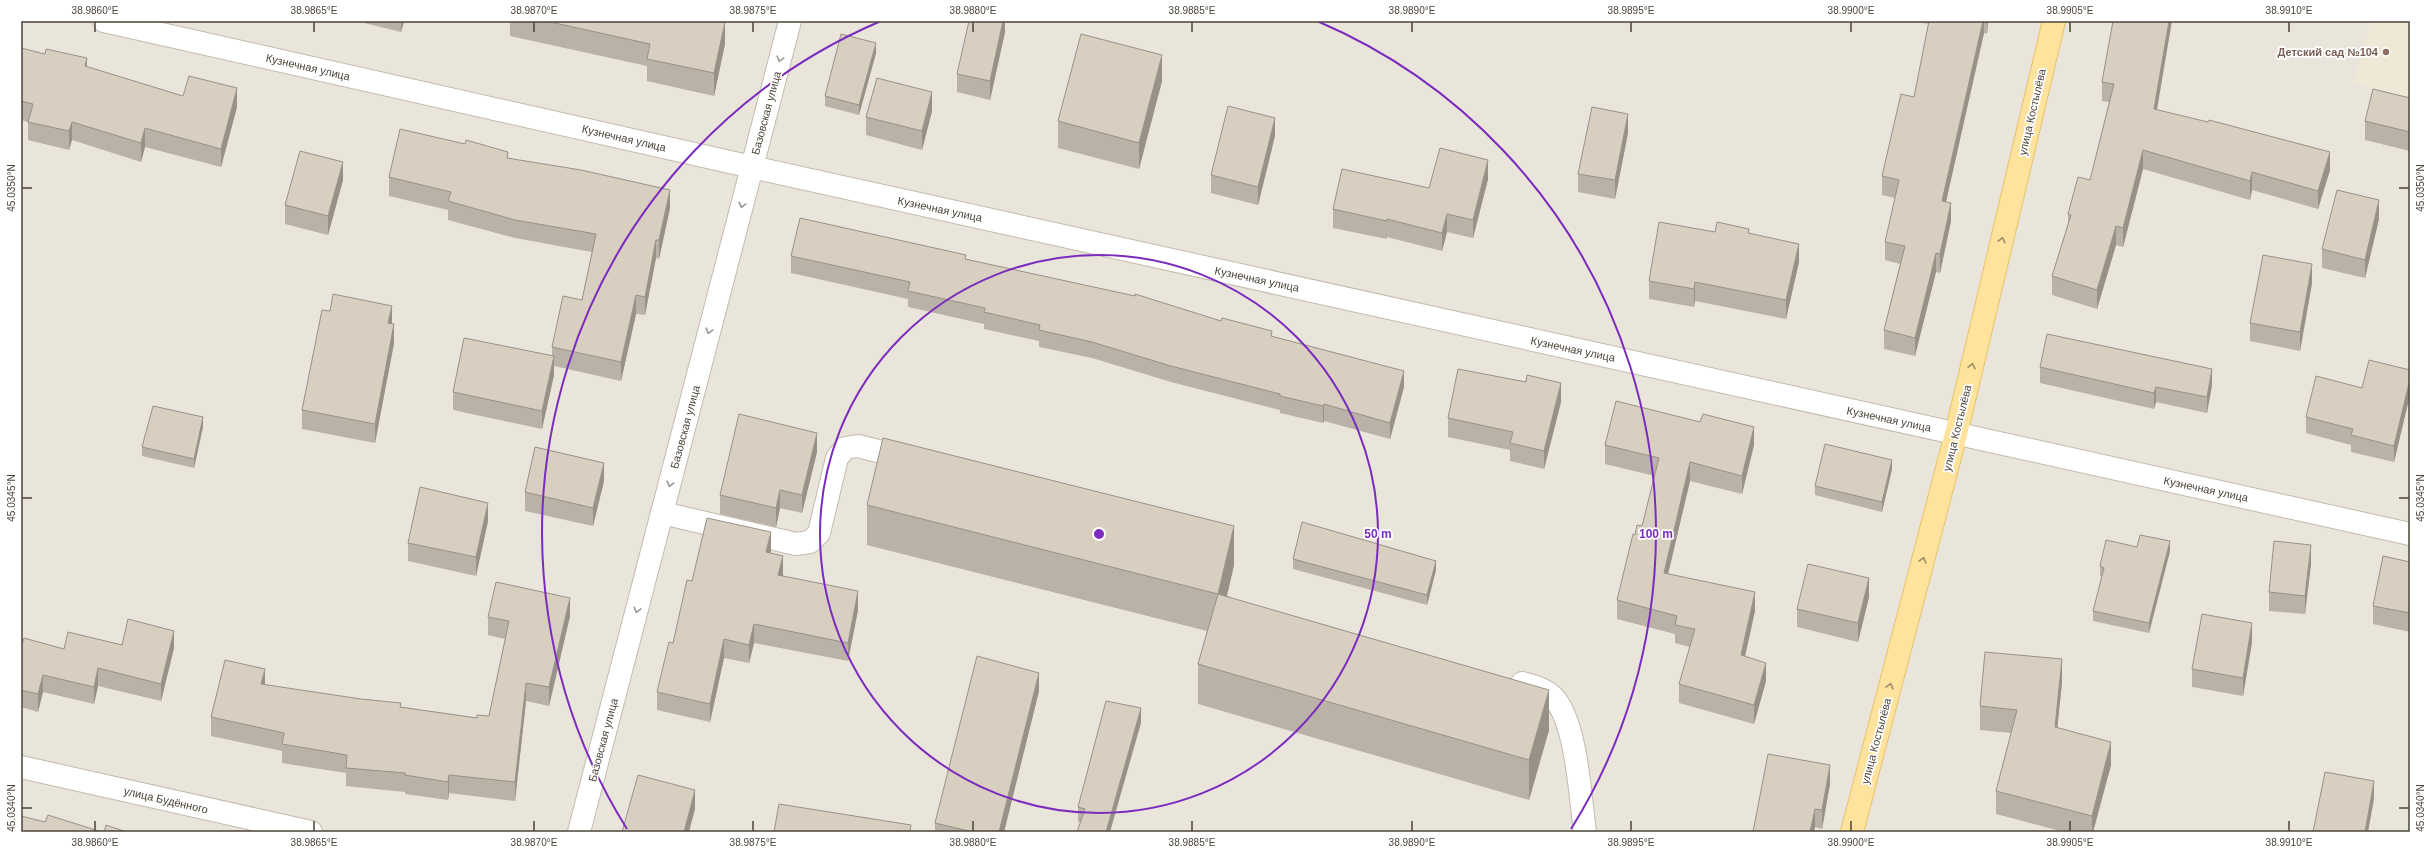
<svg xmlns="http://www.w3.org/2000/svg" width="2431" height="853" font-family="Arial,sans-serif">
<rect width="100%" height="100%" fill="#f6f3ec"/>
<rect fill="#eae5da" x="21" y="21" width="2389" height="811"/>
<path fill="#efe8d6" d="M 2371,21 L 2410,21 L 2410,97 L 2354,83 Z"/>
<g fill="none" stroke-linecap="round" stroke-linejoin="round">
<defs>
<g id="minor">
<path d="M 104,21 L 752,167 L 2410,534"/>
<path d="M 662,513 L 796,544 L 810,542 L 819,533 L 837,458 L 845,448 L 858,446 L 909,459"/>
<path d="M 1522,683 C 1531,685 1546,690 1553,697 C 1577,722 1580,797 1585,832"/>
<path d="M 21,767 L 311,832"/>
<path d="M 579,832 L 790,21"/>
</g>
<path id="major" d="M 1852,832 L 1956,434 L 2054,21"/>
</defs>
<use href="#minor" stroke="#c2bbae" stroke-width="24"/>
<use href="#major" stroke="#e6c16a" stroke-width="24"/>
<use href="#minor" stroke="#fff" stroke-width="22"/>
<use href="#major" stroke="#ffe39c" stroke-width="22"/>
</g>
<g fill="#bab2a6">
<path d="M 356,21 L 404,21 L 401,32 Z"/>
<path d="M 510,21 L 721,21 L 725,44 L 714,96 L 647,81 L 647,66 L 510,36 Z"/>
<path d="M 1005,21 L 1005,32 L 990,100 L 957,92 L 957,74 Z"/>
<path d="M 1910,21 L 1988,21 L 1987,34 L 1984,33 L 1946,202 L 1951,221 L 1940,273 L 1936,272 L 1915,356 L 1884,349 L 1884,330 L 1900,264 L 1885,260 L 1885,242 L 1895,198 L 1882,195 L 1882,176 L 1914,97 L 1929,24 Z"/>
<path d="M 2113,21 L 2157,110 L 2330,170 L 2318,209 L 2252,190 L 2250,200 L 2143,169 L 2123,247 L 2116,245 L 2097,309 L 2052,295 L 2052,276 L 2068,224 L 2068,214 L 2090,180 L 2109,102 L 2102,101 L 2102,82 Z"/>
<path d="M 21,48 L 87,67 L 183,96 L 237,107 L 221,167 L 145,147 L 141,162 L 72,140 L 69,150 L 28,140 L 28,122 L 21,120 Z"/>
<path d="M 876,53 L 859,115 L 825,106 L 825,96 Z"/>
<path d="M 1162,81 L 1139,169 L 1058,148 L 1058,121 Z"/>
<path d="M 2410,98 L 2410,151 L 2365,140 L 2365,121 Z"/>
<path d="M 932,111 L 922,150 L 866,135 L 866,117 Z"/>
<path d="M 1628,133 L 1615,199 L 1578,192 L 1578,174 Z"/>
<path d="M 1275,136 L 1258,205 L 1211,193 L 1211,175 Z"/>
<path d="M 508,158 L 670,208 L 659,259 L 656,258 L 645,315 L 636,314 L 621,381 L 554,366 L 554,375 L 542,429 L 453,410 L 453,392 L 552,356 L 552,347 L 582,300 L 592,252 L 515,238 L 448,220 L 448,210 L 389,196 L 389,177 Z"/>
<path d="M 1488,179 L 1473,238 L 1447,232 L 1442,251 L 1387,237 L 1387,239 L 1333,228 L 1333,209 L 1429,188 Z"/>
<path d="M 343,180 L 328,235 L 285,224 L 285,205 Z"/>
<path d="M 2379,219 L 2365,278 L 2322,268 L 2322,249 Z"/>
<path d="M 1715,232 L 1749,233 L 1799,262 L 1786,319 L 1695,301 L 1694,307 L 1649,299 L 1649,281 Z"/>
<path d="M 791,256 L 966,259 L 1221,321 L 1272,336 L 1404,387 L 1390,439 L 1324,421 L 1323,423 L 1280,413 L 1280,410 L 1171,382 L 1092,358 L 1039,347 L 1039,341 L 984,329 L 984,324 L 908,307 L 908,299 L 791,273 Z"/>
<path d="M 2312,283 L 2300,351 L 2250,341 L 2250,323 Z"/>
<path d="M 392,324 L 394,343 L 375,443 L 302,429 L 302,410 Z"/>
<path d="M 2040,367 L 2212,385 L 2207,413 L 2156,402 L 2154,409 L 2040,383 Z"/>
<path d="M 2410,370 L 2410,395 L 2394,462 L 2351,452 L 2351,445 L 2306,433 L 2306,417 L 2362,388 Z"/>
<path d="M 1561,402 L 1544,469 L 1510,461 L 1510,450 L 1448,437 L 1448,418 Z"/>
<path d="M 203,427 L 194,468 L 142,456 L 142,447 Z"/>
<path d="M 1605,445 L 1754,445 L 1742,494 L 1690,481 L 1668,574 L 1755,611 L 1745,657 L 1766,681 L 1754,724 L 1679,703 L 1679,684 L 1690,647 L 1675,643 L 1675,634 L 1617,619 L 1617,600 L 1635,535 L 1642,526 L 1655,476 L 1605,464 Z"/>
<path d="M 817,452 L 802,513 L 780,508 L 776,527 L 720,514 L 720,495 Z"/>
<path d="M 1892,469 L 1882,512 L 1815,495 L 1815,486 Z"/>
<path d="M 604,481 L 593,526 L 525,511 L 525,492 Z"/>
<path d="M 867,505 L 1234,565 L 1227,596 L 1549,730 L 1529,800 L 1198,704 L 1198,664 L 1207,631 L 867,545 Z"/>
<path d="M 488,521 L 476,576 L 408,561 L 408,543 Z"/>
<path d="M 771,551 L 770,553 L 783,575 L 783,576 L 858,610 L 848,661 L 754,643 L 749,663 L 724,658 L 710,722 L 657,710 L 657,692 L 673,643 L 692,581 Z"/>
<path d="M 2170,551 L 2149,633 L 2093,621 L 2093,611 L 2102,576 L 2100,576 L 2100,566 Z"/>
<path d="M 1293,559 L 1436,570 L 1427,605 L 1293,569 Z"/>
<path d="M 2410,562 L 2410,632 L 2373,624 L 2373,606 Z"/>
<path d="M 2311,564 L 2305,614 L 2269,611 L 2269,592 Z"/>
<path d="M 1869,597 L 1858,642 L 1797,627 L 1797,609 Z"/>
<path d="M 570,616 L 549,706 L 526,701 L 515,801 L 449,793 L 448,800 L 405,794 L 405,792 L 346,786 L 346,773 L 282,763 L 282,751 L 211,736 L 211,717 L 265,685 L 401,707 L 477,718 L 489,716 L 505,639 L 488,635 L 488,617 Z"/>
<path d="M 2252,642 L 2243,696 L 2192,687 L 2192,669 Z"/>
<path d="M 21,644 L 64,649 L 122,645 L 174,648 L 161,701 L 98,686 L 94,704 L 43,692 L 38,712 L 21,707 Z"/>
<path d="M 2062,682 L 2057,728 L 2111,765 L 2093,832 L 2064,832 L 1996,814 L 1996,791 L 2011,733 L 1980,730 L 1980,706 Z"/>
<path d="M 1039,691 L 1004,832 L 935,832 L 935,823 Z"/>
<path d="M 1141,723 L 1080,822 L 1078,822 L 1078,807 Z"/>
<path d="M 1830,784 L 1822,829 L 1815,827 L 1814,832 L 1753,832 Z"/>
</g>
<g fill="#979187">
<path d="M 401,21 L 404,21 L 401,32 Z"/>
<path d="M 1003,21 L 1005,21 L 1005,32 L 990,100 L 990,81 Z"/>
<path d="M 1983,21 L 1984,21 L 1984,33 L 1942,219 L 1942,201 Z"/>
<path d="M 1987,21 L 1988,21 L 1987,34 Z"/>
<path d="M 2169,21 L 2172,21 L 2154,127 L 2154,109 Z"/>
<path d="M 725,22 L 725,44 L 714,96 L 714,73 Z"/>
<path d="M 876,43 L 876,53 L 859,115 L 859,105 Z"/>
<path d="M 1162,55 L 1162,81 L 1139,169 L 1139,143 Z"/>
<path d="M 87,58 L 87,77 L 85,66 Z"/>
<path d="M 237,88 L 237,107 L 221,167 L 221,149 Z"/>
<path d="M 932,92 L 932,111 L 922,150 L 922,131 Z"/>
<path d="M 1628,114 L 1628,133 L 1615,199 L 1615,180 Z"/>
<path d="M 1275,118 L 1275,136 L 1258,205 L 1258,187 Z"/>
<path d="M 72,122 L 72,140 L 69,150 L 69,131 Z"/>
<path d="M 145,128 L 145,147 L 141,162 L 141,143 Z"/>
<path d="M 2143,150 L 2143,169 L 2123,247 L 2123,228 Z"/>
<path d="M 2330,152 L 2330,170 L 2318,209 L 2318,191 Z"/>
<path d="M 1488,160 L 1488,179 L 1473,238 L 1473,220 Z"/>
<path d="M 343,162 L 343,180 L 328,235 L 328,216 Z"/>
<path d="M 2252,172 L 2252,190 L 2250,200 L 2250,181 Z"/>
<path d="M 670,190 L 670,208 L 659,259 L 659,240 Z"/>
<path d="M 2379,200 L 2379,219 L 2365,278 L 2365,260 Z"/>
<path d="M 1951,203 L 1951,221 L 1940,273 L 1940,254 Z"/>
<path d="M 1447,214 L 1447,232 L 1442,251 L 1442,233 Z"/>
<path d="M 2116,226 L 2116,245 L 2097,309 L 2097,290 Z"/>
<path d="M 656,240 L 656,258 L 645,315 L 645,297 Z"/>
<path d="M 1799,244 L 1799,262 L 1786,319 L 1786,300 Z"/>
<path d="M 1936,253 L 1936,272 L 1915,356 L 1915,338 Z"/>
<path d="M 2312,264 L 2312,283 L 2300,351 L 2300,332 Z"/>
<path d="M 1695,282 L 1695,301 L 1694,307 L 1694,289 Z"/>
<path d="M 636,295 L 636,314 L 621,381 L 621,362 Z"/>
<path d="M 392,306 L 392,325 L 388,323 Z"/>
<path d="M 394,324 L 394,343 L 375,443 L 375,424 Z"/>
<path d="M 554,356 L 554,375 L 542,429 L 542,411 Z"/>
<path d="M 2212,369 L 2212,385 L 2207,413 L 2207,397 Z"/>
<path d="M 1404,371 L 1404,387 L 1390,439 L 1390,423 Z"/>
<path d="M 2410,379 L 2410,395 L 2394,462 L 2394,446 Z"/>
<path d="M 1561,383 L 1561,402 L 1544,469 L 1544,451 Z"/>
<path d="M 2156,387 L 2156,402 L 2154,409 L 2154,393 Z"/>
<path d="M 1324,404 L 1324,421 L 1323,423 L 1323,406 Z"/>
<path d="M 203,417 L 203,427 L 194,468 L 194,459 Z"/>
<path d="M 1754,427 L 1754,445 L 1742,494 L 1742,476 Z"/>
<path d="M 817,433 L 817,452 L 802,513 L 802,495 Z"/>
<path d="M 1892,460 L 1892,469 L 1882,512 L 1882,502 Z"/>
<path d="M 1690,462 L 1690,481 L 1664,591 L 1664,573 Z"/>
<path d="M 604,463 L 604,481 L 593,526 L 593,508 Z"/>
<path d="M 780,490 L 780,508 L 776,527 L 776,508 Z"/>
<path d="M 488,503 L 488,521 L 476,576 L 476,557 Z"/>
<path d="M 1234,526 L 1234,565 L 1218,634 L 1218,594 Z"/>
<path d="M 771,532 L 771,551 L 766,571 L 766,552 Z"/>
<path d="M 2170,541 L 2170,551 L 2149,633 L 2149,623 Z"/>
<path d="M 2311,545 L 2311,564 L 2305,614 L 2305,596 Z"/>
<path d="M 783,556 L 783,575 L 778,594 L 778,575 Z"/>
<path d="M 1436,561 L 1436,570 L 1427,605 L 1427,595 Z"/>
<path d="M 1869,578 L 1869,597 L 1858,642 L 1858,623 Z"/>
<path d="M 858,591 L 858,610 L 848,661 L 848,643 Z"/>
<path d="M 1755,592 L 1755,611 L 1741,674 L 1741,655 Z"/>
<path d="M 570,598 L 570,616 L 549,706 L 549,687 Z"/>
<path d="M 2252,623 L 2252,642 L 2243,696 L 2243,678 Z"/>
<path d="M 754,624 L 754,643 L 749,663 L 749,645 Z"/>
<path d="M 174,631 L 174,648 L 161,701 L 161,684 Z"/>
<path d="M 724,639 L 724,658 L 710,722 L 710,704 Z"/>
<path d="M 2062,659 L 2062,682 L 2055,751 L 2055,727 Z"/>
<path d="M 1766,663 L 1766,681 L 1754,724 L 1754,705 Z"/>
<path d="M 98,668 L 98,686 L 94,704 L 94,687 Z"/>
<path d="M 265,669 L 265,687 L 261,684 Z"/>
<path d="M 1039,673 L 1039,691 L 1004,832 L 999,832 Z"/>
<path d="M 43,675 L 43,692 L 38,712 L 38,694 Z"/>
<path d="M 526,683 L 526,701 L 515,801 L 515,782 Z"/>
<path d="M 1549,690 L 1549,730 L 1529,800 L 1529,760 Z"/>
<path d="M 1141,708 L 1141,723 L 1110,832 L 1106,832 Z"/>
<path d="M 2111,742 L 2111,765 L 2093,832 L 2092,832 L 2092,816 Z"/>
<path d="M 1830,765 L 1830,784 L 1822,829 L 1822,810 Z"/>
<path d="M 449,775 L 449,793 L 448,800 L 448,782 Z"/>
<path d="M 2374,781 L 2374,799 L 2368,832 L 2365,832 Z"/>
<path d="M 695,790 L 695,809 L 689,832 L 684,832 Z"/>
<path d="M 1815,809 L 1815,827 L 1814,832 L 1810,832 Z"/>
</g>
<g fill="#d8cfc1" stroke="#979187">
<path d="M 546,21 L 721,21 L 725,22 L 714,73 L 647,59 L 650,44 Z"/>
<path d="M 969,21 L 1003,21 L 990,81 L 957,74 Z"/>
<path d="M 1929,21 L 1983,21 L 1942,201 L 1951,203 L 1940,254 L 1936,253 L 1915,338 L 1884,330 L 1905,246 L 1885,242 L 1899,180 L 1882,176 L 1901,94 L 1914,97 Z"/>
<path d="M 2113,21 L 2169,21 L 2154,109 L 2208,122 L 2209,120 L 2330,152 L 2318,191 L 2252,172 L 2250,181 L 2143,150 L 2123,228 L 2116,226 L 2097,290 L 2052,276 L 2071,215 L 2068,214 L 2078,177 L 2090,180 L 2114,84 L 2102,82 Z"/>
<path d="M 841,34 L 876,43 L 859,105 L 825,96 Z"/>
<path d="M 1081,34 L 1162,55 L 1139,143 L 1058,121 Z"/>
<path d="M 21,48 L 45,54 L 46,49 L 87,58 L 85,66 L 183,96 L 189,76 L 237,88 L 221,149 L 145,128 L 141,143 L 72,122 L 69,131 L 28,122 L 33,104 L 21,101 Z"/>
<path d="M 877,78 L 932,92 L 922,131 L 866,117 Z"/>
<path d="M 2373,89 L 2410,98 L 2410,132 L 2365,121 Z"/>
<path d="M 1228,106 L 1275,118 L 1258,187 L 1211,175 Z"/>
<path d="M 1592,107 L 1628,114 L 1615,180 L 1578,174 Z"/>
<path d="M 400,129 L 465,144 L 466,140 L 508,152 L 507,158 L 581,170 L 670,190 L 659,240 L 656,240 L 645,297 L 636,295 L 621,362 L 552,347 L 563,296 L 582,300 L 596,234 L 515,220 L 448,201 L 451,192 L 389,177 Z"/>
<path d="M 1440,148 L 1488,160 L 1473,220 L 1447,214 L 1442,233 L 1387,219 L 1387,221 L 1333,209 L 1342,169 L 1429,188 Z"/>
<path d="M 300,151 L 343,162 L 328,216 L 285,205 Z"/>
<path d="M 2337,190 L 2379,200 L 2365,260 L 2322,249 Z"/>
<path d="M 800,218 L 966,255 L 965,259 L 1135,296 L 1135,294 L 1221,321 L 1222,318 L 1272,331 L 1271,336 L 1404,371 L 1390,423 L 1324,404 L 1323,406 L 1280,396 L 1280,394 L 1171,366 L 1092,342 L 1039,330 L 1040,325 L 984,312 L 985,308 L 908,291 L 910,282 L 791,256 Z"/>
<path d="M 1659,222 L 1715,232 L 1717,222 L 1749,229 L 1748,233 L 1799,244 L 1786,300 L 1695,282 L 1694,289 L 1649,281 Z"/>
<path d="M 2263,255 L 2312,264 L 2300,332 L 2250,323 Z"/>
<path d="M 333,294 L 392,306 L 388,323 L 394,324 L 375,424 L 302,410 L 322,310 L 330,311 Z"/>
<path d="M 2047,334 L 2212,369 L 2207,397 L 2156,387 L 2154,393 L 2040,367 Z"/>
<path d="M 464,338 L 554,356 L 542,411 L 453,392 Z"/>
<path d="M 2369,360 L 2410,370 L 2410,379 L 2394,446 L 2351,435 L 2353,429 L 2306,417 L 2316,376 L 2362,388 Z"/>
<path d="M 1458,369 L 1526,382 L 1527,375 L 1561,383 L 1544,451 L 1510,443 L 1513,432 L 1448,418 Z"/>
<path d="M 1616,401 L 1700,422 L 1703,414 L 1754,427 L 1742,476 L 1690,462 L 1664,573 L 1755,592 L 1741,655 L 1766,663 L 1754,705 L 1679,684 L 1695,629 L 1675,625 L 1677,616 L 1617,600 L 1633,534 L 1635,535 L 1637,525 L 1642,526 L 1659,458 L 1605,445 Z"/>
<path d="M 153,406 L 203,417 L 194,459 L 142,447 Z"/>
<path d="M 739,414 L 817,433 L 802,495 L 780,490 L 776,508 L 720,495 Z"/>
<path d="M 883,438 L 1234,526 L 1218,594 L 867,505 Z"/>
<path d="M 1825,444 L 1892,460 L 1882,502 L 1815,486 Z"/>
<path d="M 535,447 L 604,463 L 593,508 L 525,492 Z"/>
<path d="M 420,487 L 488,503 L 476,557 L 408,543 Z"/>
<path d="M 707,518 L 771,532 L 766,552 L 783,556 L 778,575 L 858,591 L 848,643 L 754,624 L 749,645 L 724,639 L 710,704 L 657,692 L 669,642 L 673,643 L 687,580 L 692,581 Z"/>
<path d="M 1302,522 L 1436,561 L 1427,595 L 1293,559 Z"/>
<path d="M 2140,535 L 2170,541 L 2149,623 L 2093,611 L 2104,568 L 2100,566 L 2106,540 L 2137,547 Z"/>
<path d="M 2274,541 L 2311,545 L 2305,596 L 2269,592 Z"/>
<path d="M 2383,556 L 2410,562 L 2410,613 L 2373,606 Z"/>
<path d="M 1808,564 L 1869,578 L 1858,623 L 1797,609 Z"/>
<path d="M 496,582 L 570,598 L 549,687 L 526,683 L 515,782 L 449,775 L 448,782 L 405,775 L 405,773 L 346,768 L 347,755 L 282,744 L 284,733 L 211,717 L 225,660 L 265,669 L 261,684 L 361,699 L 401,703 L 400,707 L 477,718 L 477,715 L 489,716 L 509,621 L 488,617 Z"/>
<path d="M 1218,594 L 1549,690 L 1529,760 L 1198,664 Z"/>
<path d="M 2202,614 L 2252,623 L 2243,678 L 2192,669 Z"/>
<path d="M 128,619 L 174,631 L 161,684 L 98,668 L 94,687 L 43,675 L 38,694 L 21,690 L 21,644 L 22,644 L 24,638 L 64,649 L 68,632 L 122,645 Z"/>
<path d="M 1985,652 L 2062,659 L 2055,727 L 2111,742 L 2092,816 L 1996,791 L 2017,710 L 1980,706 Z"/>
<path d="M 977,656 L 1039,673 L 999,832 L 973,832 L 935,823 Z"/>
<path d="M 1106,701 L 1141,708 L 1106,832 L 1077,832 L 1085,809 L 1078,807 Z"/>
<path d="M 1768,754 L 1830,765 L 1822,810 L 1815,809 L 1810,832 L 1753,832 Z"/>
<path d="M 2325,772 L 2374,781 L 2365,832 L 2313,832 Z"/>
<path d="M 638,775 L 695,790 L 684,832 L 622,832 Z"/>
<path d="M 779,804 L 911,825 L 910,832 L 774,832 Z"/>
<path d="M 48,815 L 102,832 L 21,832 L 21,816 L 45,822 Z"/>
<path d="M 106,825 L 127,832 L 104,832 Z"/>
</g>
<defs><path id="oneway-chevron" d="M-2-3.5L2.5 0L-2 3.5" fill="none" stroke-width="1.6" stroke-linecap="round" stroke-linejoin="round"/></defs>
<g stroke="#9c9892">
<use href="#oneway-chevron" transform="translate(780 59) rotate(105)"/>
<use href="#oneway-chevron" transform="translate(742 205) rotate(105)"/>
<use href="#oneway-chevron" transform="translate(709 331) rotate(105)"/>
<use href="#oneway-chevron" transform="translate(670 484) rotate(105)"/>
<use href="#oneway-chevron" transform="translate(637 610) rotate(105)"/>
</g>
<g stroke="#9c8c66">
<use href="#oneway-chevron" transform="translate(2002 240) rotate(-77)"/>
<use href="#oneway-chevron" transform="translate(1972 366) rotate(-77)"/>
<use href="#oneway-chevron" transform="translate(1923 560) rotate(-75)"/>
<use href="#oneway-chevron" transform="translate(1890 686) rotate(-75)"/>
</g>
<path fill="none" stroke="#4b4439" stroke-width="1.5" d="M 95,22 L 95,32M 314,22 L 314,32M 534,22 L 534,32M 753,22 L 753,32M 973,22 L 973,32M 1192,22 L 1192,32M 1412,22 L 1412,32M 1631,22 L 1631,32M 1851,22 L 1851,32M 2070,22 L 2070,32M 2289,22 L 2289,32M 22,188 L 32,188M 2399,188 L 2409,188M 22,498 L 32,498M 2399,498 L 2409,498M 22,808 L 32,808M 2399,808 L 2409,808M 95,821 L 95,831M 314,821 L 314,831M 534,821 L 534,831M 753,821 L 753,831M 973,821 L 973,831M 1192,821 L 1192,831M 1412,821 L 1412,831M 1631,821 L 1631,831M 1851,821 L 1851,831M 2070,821 L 2070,831M 2289,821 L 2289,831"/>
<g fill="none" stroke="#7b2cbf" stroke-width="2">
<circle cx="1099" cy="534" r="279"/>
<path d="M627 829A557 557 0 0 1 881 21M1317 21A557 557 0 0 1 1571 829"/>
</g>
<circle fill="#8d6e63" stroke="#fff" stroke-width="1.5" cx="2386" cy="52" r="4"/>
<g text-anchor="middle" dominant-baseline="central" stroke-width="3.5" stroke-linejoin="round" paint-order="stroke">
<g font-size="11" font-weight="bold" fill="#785e54" stroke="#fff" text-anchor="end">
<text x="2378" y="52">Детский сад №104</text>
</g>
<g font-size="11" fill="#4b4439" stroke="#fff">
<text transform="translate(308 67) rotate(13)">Кузнечная улица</text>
<text transform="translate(2032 112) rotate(-77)">улица Костылёва</text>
<text transform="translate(766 113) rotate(-75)">Базовская улица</text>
<text transform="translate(624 138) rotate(13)">Кузнечная улица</text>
<text transform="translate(940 209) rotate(12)">Кузнечная улица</text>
<text transform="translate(1257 279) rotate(12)">Кузнечная улица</text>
<text transform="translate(1573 349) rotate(12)">Кузнечная улица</text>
<text transform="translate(1889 419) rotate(12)">Кузнечная улица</text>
<text transform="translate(685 427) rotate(-75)">Базовская улица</text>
<text transform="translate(1957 428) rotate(-76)">улица Костылёва</text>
<text transform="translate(2206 489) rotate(12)">Кузнечная улица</text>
<text transform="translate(603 740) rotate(-75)">Базовская улица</text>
<text transform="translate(1876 741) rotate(-75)">улица Костылёва</text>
<text transform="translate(166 800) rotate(13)">улица Будённого</text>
</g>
</g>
<circle cx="1099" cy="534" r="6" fill="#7b2cbf" stroke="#fff" stroke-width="2"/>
<g font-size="12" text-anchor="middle" font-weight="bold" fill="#7b2cbf" stroke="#fff" stroke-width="3.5" stroke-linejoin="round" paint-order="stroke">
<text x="1378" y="538">50 m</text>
<text x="1656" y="538">100 m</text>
</g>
<rect width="2431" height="853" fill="none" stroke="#ffffff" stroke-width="44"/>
<rect x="22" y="22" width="2387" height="809" fill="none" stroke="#4b4439" stroke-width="1.5"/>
<g font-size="10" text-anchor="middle" fill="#4b4439">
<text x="95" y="14">38.9860°E</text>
<text x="314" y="14">38.9865°E</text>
<text x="534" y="14">38.9870°E</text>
<text x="753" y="14">38.9875°E</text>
<text x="973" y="14">38.9880°E</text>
<text x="1192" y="14">38.9885°E</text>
<text x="1412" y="14">38.9890°E</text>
<text x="1631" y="14">38.9895°E</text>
<text x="1851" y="14">38.9900°E</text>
<text x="2070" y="14">38.9905°E</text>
<text x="2289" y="14">38.9910°E</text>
<text transform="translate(11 188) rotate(-90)" y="4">45.0350°N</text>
<text transform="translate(2420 188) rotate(-90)" y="4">45.0350°N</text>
<text transform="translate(11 498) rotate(-90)" y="4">45.0345°N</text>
<text transform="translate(2420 498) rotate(-90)" y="4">45.0345°N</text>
<text transform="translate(11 808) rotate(-90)" y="4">45.0340°N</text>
<text transform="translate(2420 808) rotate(-90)" y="4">45.0340°N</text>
<text x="95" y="846">38.9860°E</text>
<text x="314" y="846">38.9865°E</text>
<text x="534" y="846">38.9870°E</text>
<text x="753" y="846">38.9875°E</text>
<text x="973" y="846">38.9880°E</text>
<text x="1192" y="846">38.9885°E</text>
<text x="1412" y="846">38.9890°E</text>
<text x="1631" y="846">38.9895°E</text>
<text x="1851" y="846">38.9900°E</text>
<text x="2070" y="846">38.9905°E</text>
<text x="2289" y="846">38.9910°E</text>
</g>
</svg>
